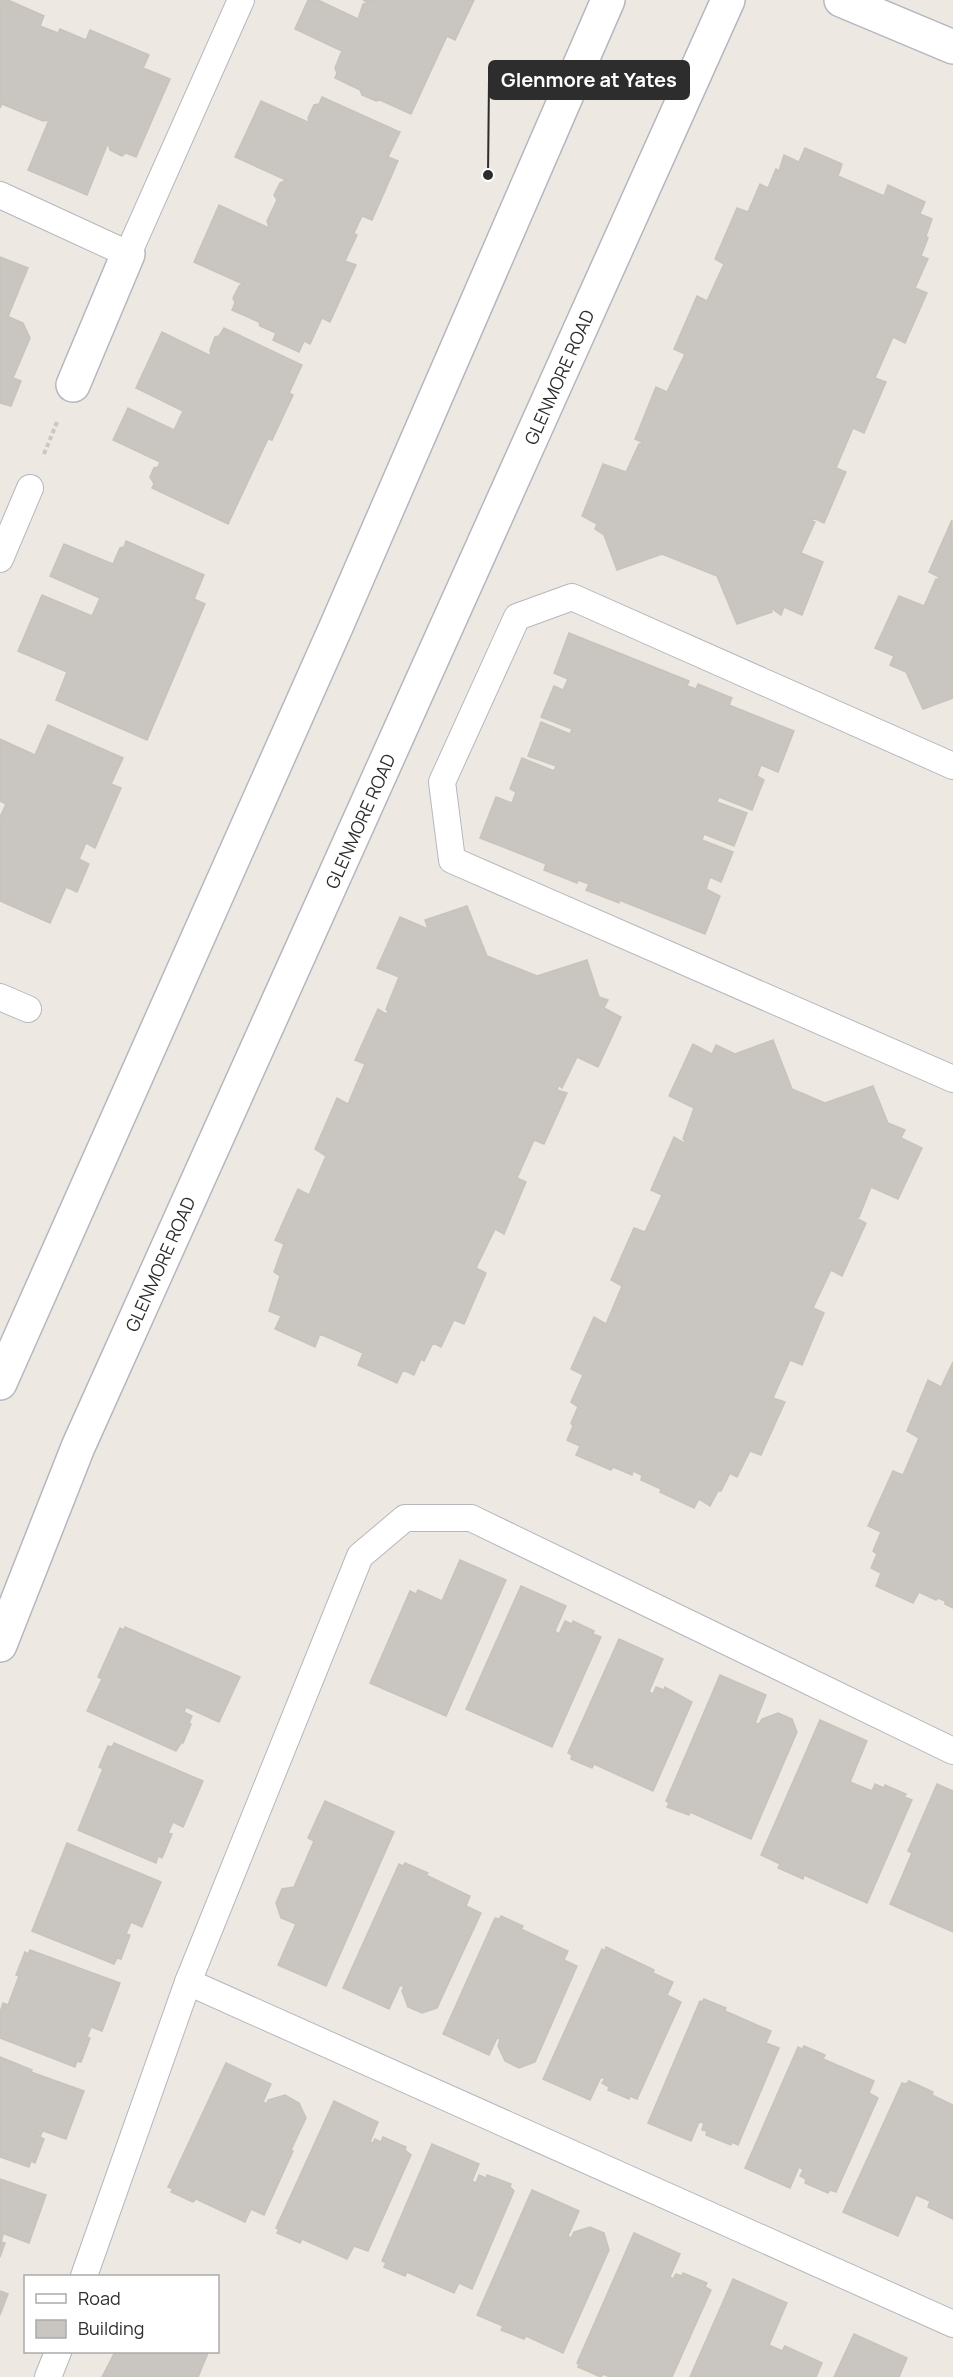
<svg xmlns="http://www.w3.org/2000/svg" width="953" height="2377" font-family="Manrope,sans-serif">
<rect width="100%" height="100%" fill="#ede9e2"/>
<g fill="#c9c5c0" stroke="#c8c4bb" stroke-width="1.5">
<path d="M 0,0 L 8,0 L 44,16 L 40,26 L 58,33 L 60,29 L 86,40 L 90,30 L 149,55 L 143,68 L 170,79 L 136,157 L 126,153 L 122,156 L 110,150 L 108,143 L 87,195 L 28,170 L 49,120 L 43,121 L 2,104 L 0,108 Z"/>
<path d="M 308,0 L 318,0 L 358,19 L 363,4 L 369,3 L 363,0 L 474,0 L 455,40 L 447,36 L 411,114 L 380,100 L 376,101 L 362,95 L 360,90 L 335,78 L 337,73 L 335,68 L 341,53 L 344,52 L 295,29 Z"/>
<path d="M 322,97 L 400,132 L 388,157 L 398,161 L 372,220 L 362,216 L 354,233 L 357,235 L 345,261 L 356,265 L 330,322 L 322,318 L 310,344 L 304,341 L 299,352 L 273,340 L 276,333 L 260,326 L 259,322 L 232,310 L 235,303 L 233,298 L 239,286 L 243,284 L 194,262 L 219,205 L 269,228 L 267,221 L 277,200 L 274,195 L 280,183 L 286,180 L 235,157 L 261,101 L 310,123 L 308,118 L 314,105 L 319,104 Z"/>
<path d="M 805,148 L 842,164 L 838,176 L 884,196 L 888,185 L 925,202 L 920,214 L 932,219 L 926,236 L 928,238 L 921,256 L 928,259 L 915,288 L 927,293 L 905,343 L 893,337 L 875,378 L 886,382 L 864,433 L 853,428 L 836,468 L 846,472 L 824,523 L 813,518 L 812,521 L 815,522 L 801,553 L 823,562 L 802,615 L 784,607 L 781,615 L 771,608 L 772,612 L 737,624 L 717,576 L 662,554 L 617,570 L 604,535 L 595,529 L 597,524 L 582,516 L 603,464 L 626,472 L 639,444 L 641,444 L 642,442 L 635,439 L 656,387 L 667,392 L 685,354 L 674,349 L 697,296 L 707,301 L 724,264 L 715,259 L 737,208 L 748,212 L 760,184 L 768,188 L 776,169 L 779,171 L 784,155 L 799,162 Z"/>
<path d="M 0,257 L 28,268 L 7,319 L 9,317 L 23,323 L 30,338 L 13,378 L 21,381 L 11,406 L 0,403 Z"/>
<path d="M 224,328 L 302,365 L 289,393 L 293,395 L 272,440 L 268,439 L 228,524 L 152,488 L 154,484 L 150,477 L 154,468 L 158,467 L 160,462 L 113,440 L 128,408 L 174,430 L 183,411 L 136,388 L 162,332 L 211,356 L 210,350 L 215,337 L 219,336 Z"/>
<path d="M 952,520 L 953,698 L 923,709 L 906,672 L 890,665 L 894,656 L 875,648 L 899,596 L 924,606 L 936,579 L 938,580 L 939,577 L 929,572 Z"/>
<path d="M 126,541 L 204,575 L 194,599 L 205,604 L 147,740 L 56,700 L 67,672 L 18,651 L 42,595 L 92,616 L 100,598 L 50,576 L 64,544 L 113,564 L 120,548 L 124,547 Z"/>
<path d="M 569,633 L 689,681 L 687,686 L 696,689 L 698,684 L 732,698 L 729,705 L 794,731 L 778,772 L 761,765 L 757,776 L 764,780 L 752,810 L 719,797 L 717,802 L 747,813 L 734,846 L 704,834 L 702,840 L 733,852 L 721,882 L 710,877 L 706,889 L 720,896 L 705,934 L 619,900 L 619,903 L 586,890 L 589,884 L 578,880 L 577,883 L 544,870 L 546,864 L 480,838 L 496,797 L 512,803 L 516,792 L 510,789 L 522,758 L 554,771 L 556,766 L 528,756 L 541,722 L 570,734 L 572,729 L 541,717 L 554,686 L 563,690 L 568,679 L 554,673 Z"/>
<path d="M 48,725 L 123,758 L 111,784 L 121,788 L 95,848 L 86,843 L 79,859 L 89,864 L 77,892 L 66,887 L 50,923 L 0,901 L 0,817 L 6,804 L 0,801 L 0,739 L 35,755 Z"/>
<path d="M 467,906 L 487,956 L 537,976 L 587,960 L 599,997 L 608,1000 L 604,1008 L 621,1017 L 598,1067 L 577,1057 L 562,1088 L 559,1085 L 557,1090 L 567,1093 L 544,1144 L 534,1140 L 517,1178 L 526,1182 L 504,1234 L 495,1229 L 476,1268 L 486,1273 L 464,1324 L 454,1320 L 441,1347 L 433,1343 L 424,1361 L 421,1359 L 414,1375 L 403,1370 L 397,1383 L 358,1365 L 363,1353 L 320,1334 L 315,1347 L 275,1329 L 281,1316 L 269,1311 L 280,1276 L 274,1272 L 284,1244 L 275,1240 L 298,1189 L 309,1195 L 326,1156 L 315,1149 L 337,1098 L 348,1104 L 365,1064 L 355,1060 L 378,1009 L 386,1014 L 388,1011 L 386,1009 L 399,977 L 377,968 L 400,917 L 428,929 L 425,920 Z"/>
<path d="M 773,1040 L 792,1089 L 825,1103 L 873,1086 L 888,1123 L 905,1130 L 901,1138 L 922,1148 L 898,1199 L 871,1187 L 859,1217 L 854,1217 L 866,1223 L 842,1276 L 831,1270 L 813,1308 L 824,1313 L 802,1365 L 790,1360 L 773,1398 L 785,1402 L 761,1455 L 750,1451 L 737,1477 L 730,1473 L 721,1491 L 718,1491 L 710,1506 L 699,1499 L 694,1508 L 660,1492 L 661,1489 L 641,1480 L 642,1475 L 633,1471 L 632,1475 L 613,1467 L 611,1470 L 576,1455 L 580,1446 L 567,1440 L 573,1426 L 571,1423 L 578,1407 L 571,1402 L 583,1375 L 571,1369 L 594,1317 L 606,1324 L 622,1286 L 611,1280 L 634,1228 L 645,1232 L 662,1195 L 651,1190 L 674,1137 L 684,1143 L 685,1140 L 683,1139 L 694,1108 L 669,1096 L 693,1044 L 712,1054 L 716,1045 L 735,1054 Z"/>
<path d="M 953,1362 L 953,1608 L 945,1604 L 945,1601 L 938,1598 L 936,1600 L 919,1592 L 913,1603 L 876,1586 L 881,1573 L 871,1568 L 877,1554 L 873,1551 L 881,1532 L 868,1526 L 893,1471 L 903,1475 L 919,1438 L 907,1431 L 928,1380 L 941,1387 Z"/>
<path d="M 460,1560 L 506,1580 L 446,1716 L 370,1683 L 410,1591 L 416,1594 L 418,1590 L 442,1601 Z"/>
<path d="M 521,1586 L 566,1606 L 555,1631 L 559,1634 L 565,1621 L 572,1624 L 573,1621 L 594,1631 L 593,1634 L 601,1637 L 552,1747 L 466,1709 Z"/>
<path d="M 125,1627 L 240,1677 L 219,1722 L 186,1707 L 184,1712 L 192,1716 L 189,1723 L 191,1724 L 183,1743 L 181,1743 L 176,1751 L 87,1711 L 102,1679 L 98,1677 L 120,1628 L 124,1630 Z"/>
<path d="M 619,1639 L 663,1659 L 649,1692 L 653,1694 L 656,1687 L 664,1690 L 665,1687 L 692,1702 L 653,1791 L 594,1764 L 592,1768 L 571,1759 L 572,1755 L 568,1753 Z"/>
<path d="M 720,1675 L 766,1695 L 755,1723 L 759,1724 L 762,1719 L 778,1713 L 792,1719 L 797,1732 L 751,1839 L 690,1812 L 689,1815 L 667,1807 L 669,1803 L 666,1801 Z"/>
<path d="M 820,1720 L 867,1741 L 850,1782 L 872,1791 L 875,1784 L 884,1788 L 885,1785 L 906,1794 L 904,1797 L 912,1800 L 867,1903 L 804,1875 L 803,1879 L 778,1868 L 780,1864 L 761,1855 Z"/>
<path d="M 114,1743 L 203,1781 L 183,1827 L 173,1822 L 168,1833 L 172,1834 L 162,1858 L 158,1856 L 156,1863 L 78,1830 L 103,1769 L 99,1767 L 108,1746 L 112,1747 Z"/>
<path d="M 937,1784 L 953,1791 L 953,1932 L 890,1904 L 912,1853 L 908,1851 Z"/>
<path d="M 325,1801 L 394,1832 L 326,1986 L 278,1965 L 296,1924 L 281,1918 L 276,1903 L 282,1889 L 294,1887 L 314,1841 L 308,1838 Z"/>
<path d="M 67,1843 L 161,1882 L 142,1927 L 131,1922 L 126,1934 L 130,1935 L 121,1959 L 117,1958 L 114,1964 L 32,1931 Z"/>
<path d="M 405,1863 L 428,1873 L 426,1875 L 470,1896 L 466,1906 L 481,1913 L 437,2008 L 422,2013 L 408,2007 L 402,1991 L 404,1987 L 400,1985 L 389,2009 L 343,1988 L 399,1864 L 403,1866 Z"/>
<path d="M 501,1916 L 523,1926 L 521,1929 L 568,1951 L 564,1960 L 577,1966 L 535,2062 L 519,2068 L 505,2061 L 498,2046 L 500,2039 L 497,2038 L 489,2055 L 443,2034 L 495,1918 L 500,1919 Z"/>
<path d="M 606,1947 L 654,1970 L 653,1973 L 673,1982 L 667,1995 L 681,2002 L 637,2099 L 630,2096 L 629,2099 L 608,2090 L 609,2087 L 602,2083 L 605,2079 L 601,2077 L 590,2100 L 543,2079 L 602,1949 L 605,1951 Z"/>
<path d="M 30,1950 L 120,1983 L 102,2031 L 91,2027 L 87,2037 L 90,2038 L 81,2062 L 77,2061 L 75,2067 L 0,2038 L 0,2012 L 3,2003 L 8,2005 L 19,1976 L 16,1975 L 25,1952 L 28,1954 Z"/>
<path d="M 704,1999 L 726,2008 L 725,2011 L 771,2031 L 766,2043 L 779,2048 L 738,2145 L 732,2142 L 731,2145 L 706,2135 L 707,2131 L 702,2130 L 704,2123 L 699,2122 L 691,2141 L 648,2123 L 700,2001 L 702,2002 Z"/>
<path d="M 804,2046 L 825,2055 L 823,2059 L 874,2081 L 869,2093 L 878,2098 L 836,2192 L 830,2190 L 828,2193 L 805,2183 L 806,2179 L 800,2176 L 803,2170 L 799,2167 L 790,2188 L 745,2168 L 798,2047 L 802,2049 Z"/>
<path d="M 0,2057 L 32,2070 L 31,2072 L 84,2091 L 66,2139 L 38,2129 L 37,2131 L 42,2132 L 40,2137 L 44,2139 L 35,2163 L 31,2161 L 29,2167 L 0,2157 Z"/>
<path d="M 226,2063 L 271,2084 L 263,2102 L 267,2104 L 268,2100 L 285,2095 L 299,2103 L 306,2118 L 291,2150 L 293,2151 L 264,2215 L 251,2209 L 245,2222 L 196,2199 L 193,2202 L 171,2192 L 173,2189 L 168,2187 Z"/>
<path d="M 909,2081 L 933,2092 L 932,2095 L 953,2105 L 953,2219 L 928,2207 L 930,2201 L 916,2195 L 898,2236 L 843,2212 L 902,2083 L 906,2084 Z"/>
<path d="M 334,2101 L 378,2122 L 370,2142 L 373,2143 L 375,2139 L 381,2142 L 383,2137 L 406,2147 L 405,2150 L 411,2155 L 368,2251 L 354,2246 L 347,2259 L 302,2239 L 300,2243 L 277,2233 L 279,2230 L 276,2228 Z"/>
<path d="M 432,2144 L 479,2164 L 472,2181 L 476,2183 L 479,2175 L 486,2178 L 487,2175 L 511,2184 L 510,2187 L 514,2191 L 472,2289 L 459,2283 L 454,2293 L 407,2272 L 405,2276 L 384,2267 L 386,2263 L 382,2261 Z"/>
<path d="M 0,2179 L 46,2195 L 29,2243 L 2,2233 L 3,2235 L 1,2242 L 5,2243 L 0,2257 Z"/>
<path d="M 532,2190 L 579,2211 L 568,2236 L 571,2238 L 574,2232 L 590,2227 L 604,2233 L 609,2250 L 563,2353 L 526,2336 L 524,2339 L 501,2330 L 503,2326 L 477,2315 Z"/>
<path d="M 634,2233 L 680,2254 L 670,2277 L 673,2279 L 676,2274 L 682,2276 L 683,2273 L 707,2283 L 705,2287 L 711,2290 L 672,2377 L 610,2377 L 603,2374 L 601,2377 L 578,2367 L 579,2363 L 577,2363 Z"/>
<path d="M 733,2279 L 787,2303 L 769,2345 L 782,2351 L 785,2346 L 822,2363 L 816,2377 L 690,2377 Z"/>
<path d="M 0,2291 L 8,2294 L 0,2315 Z"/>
<path d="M 854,2334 L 907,2358 L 899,2377 L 834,2377 Z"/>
<path d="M 115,2352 L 204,2352 L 208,2353 L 198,2377 L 102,2377 Z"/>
</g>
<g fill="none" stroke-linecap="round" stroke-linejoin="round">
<defs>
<g id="lane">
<path d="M 0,195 L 128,254 L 241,0"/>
<path d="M 0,559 L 30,488"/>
<path d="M 953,766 L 572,597 L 517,617 L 442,782 L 452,860 L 953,1079"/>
<path d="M 0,997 L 28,1009"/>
<path d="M 188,1982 L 953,2324"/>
<path d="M 84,2276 L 188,1982 L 360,1556 L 405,1518 L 471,1518 L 953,1751"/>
<path d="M 48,2377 L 58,2352"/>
</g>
<g id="street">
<path d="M 841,0 L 953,47"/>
<path d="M 73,385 L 128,254"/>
</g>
<g id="secondary">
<path d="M 0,1383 L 336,627 L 608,0"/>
<path d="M 0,1645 L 78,1447 L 728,0"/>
</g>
</defs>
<use href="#lane" stroke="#b5b7bf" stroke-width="28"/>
<use href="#street" stroke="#b5b7bf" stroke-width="36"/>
<use href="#secondary" stroke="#b5b7bf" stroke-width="36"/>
<path stroke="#c8c8c8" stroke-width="4" stroke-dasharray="4.5 3" stroke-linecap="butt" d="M 44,454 L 57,422"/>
<use href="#lane" stroke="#fff" stroke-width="26"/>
<use href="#street" stroke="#fff" stroke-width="33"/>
<use href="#secondary" stroke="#fff" stroke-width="33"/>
</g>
<g text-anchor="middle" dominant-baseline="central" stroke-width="5" stroke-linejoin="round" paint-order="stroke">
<g font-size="18" fill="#2d2d2d" stroke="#fff">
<text transform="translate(559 377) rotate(-66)">GLENMORE ROAD</text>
<text transform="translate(360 821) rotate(-66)">GLENMORE ROAD</text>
<text transform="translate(160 1264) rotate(-66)">GLENMORE ROAD</text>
</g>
</g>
<path fill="none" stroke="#2d2d2d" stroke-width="2" d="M488 175L489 80"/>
<circle fill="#2d2d2d" stroke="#fff" stroke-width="2" cx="488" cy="175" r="6"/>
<rect fill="#2d2d2d" stroke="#2d2d2d" stroke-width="2" x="489" y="61" width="200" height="38" rx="6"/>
<g font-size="20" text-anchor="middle" font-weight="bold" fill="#fff">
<text x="589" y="87">Glenmore at Yates</text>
</g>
<rect x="24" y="2275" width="195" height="78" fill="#ffffff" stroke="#ababab" stroke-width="1.5"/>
<rect x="36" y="2294" width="30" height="9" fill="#ffffff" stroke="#ababab" stroke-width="1.5"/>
<text x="78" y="2305" font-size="18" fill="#2d2d2d">Road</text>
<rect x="36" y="2320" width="30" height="18" fill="#c9c5c0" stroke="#ababab" stroke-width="1.5"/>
<text x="78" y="2335" font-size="18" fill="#2d2d2d">Building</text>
</svg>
